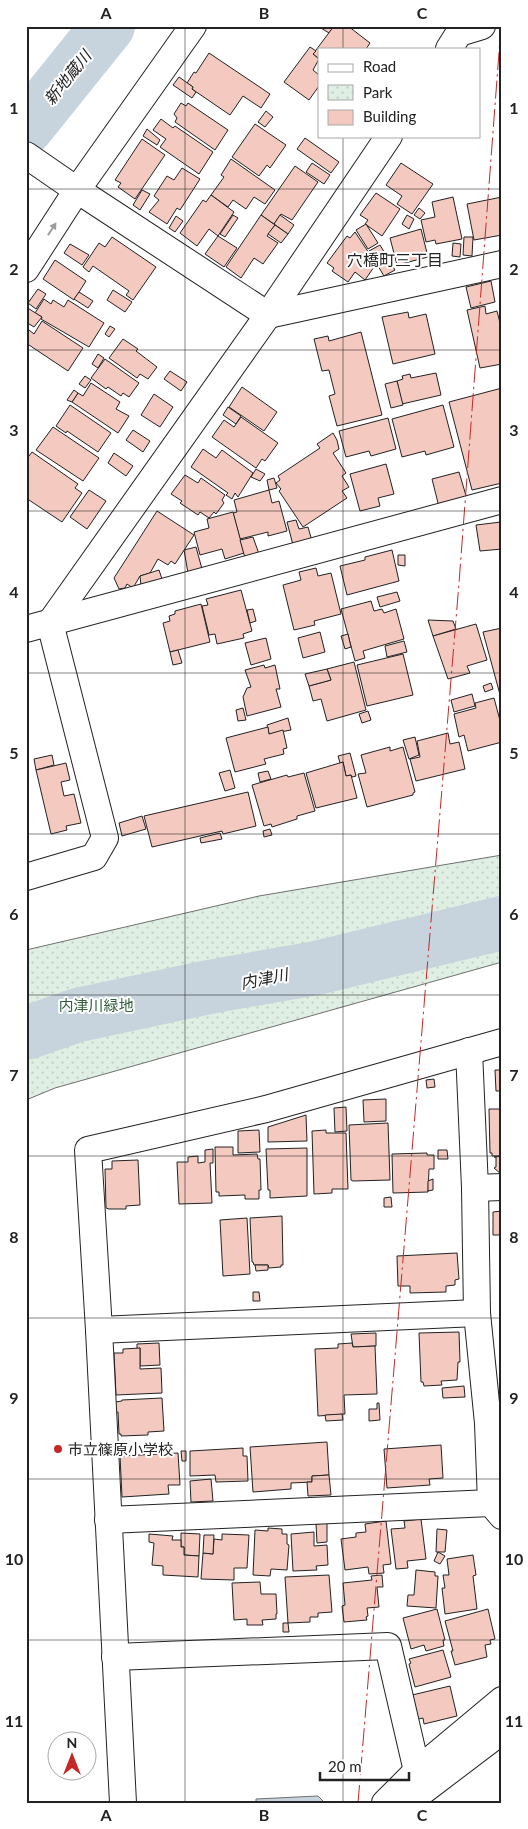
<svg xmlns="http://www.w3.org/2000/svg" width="528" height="1829" font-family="Lato,'Noto Sans JP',sans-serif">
<defs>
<pattern id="park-dots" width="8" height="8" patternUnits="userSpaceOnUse" patternTransform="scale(1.25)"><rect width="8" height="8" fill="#e0efe3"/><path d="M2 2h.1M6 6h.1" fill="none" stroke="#c0cdc2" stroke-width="1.8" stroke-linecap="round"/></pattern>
</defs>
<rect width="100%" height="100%" fill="#fff"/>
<path fill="url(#park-dots)" stroke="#6f6f6f" d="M 502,855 L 502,962 L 55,1088 L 26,1100 L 26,950 L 259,896 Z"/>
<path fill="#c7d3dd" stroke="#6f6f6f" d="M 318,1796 L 325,1803 L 256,1803 L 256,1799 Z"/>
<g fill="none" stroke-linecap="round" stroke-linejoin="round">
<g stroke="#c7d3dd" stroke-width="54">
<path d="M 26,128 L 108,26"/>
<path d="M 26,1033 L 78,1015 L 209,987 L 316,968 L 502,923"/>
</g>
</g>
<g fill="#f3c9c0" stroke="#222">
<path d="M 322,26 L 334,26 L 329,33 L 321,28 Z"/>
<path d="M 334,26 L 348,26 L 370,43 L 366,49 L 319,49 L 319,59 L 313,54 Z"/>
<path d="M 310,47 L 316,51 L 313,54 L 319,59 L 313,70 L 319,75 L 319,86 L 309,100 L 284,82 Z"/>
<path d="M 209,53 L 270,94 L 261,108 L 243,96 L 230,115 L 192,89 L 193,87 L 187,83 L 194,72 L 196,73 Z"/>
<path d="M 179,77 L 193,87 L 192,89 L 196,92 L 192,98 L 173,85 Z"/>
<path d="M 181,103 L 186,106 L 188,103 L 228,130 L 215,150 L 175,122 L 177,118 L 174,114 Z"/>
<path d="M 266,111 L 273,117 L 265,127 L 258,122 Z"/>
<path d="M 161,119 L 173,128 L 175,126 L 213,152 L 199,174 L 160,147 L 166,139 L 153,130 Z"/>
<path d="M 255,124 L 286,145 L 270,168 L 267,165 L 259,176 L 232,157 Z"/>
<path d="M 147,129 L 160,140 L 157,145 L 143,136 Z"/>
<path d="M 305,138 L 339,162 L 331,173 L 297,149 Z"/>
<path d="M 142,139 L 165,155 L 135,199 L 118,187 L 121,183 L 115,180 Z"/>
<path d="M 231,159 L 275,190 L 265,204 L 254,197 L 246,209 L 233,200 L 228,207 L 211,195 L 224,177 L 221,175 Z"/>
<path d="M 312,163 L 330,175 L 324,184 L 306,172 Z"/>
<path d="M 401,163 L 433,184 L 412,214 L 397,204 L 402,196 L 386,185 Z"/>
<path d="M 295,166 L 318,182 L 292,220 L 281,214 L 274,224 L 261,215 Z"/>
<path d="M 182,168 L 200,179 L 180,210 L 177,208 L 167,224 L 149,212 L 159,200 L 154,196 L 167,176 L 174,180 Z"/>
<path d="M 142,190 L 150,194 L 140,210 L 133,205 Z"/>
<path d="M 376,193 L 400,209 L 382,236 L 365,224 L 368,220 L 360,215 Z"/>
<path d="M 211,195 L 234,212 L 218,236 L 209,229 L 197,246 L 180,233 L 203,200 L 206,202 Z"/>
<path d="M 453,197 L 462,239 L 436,244 L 435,240 L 426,242 L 421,220 L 435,217 L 432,202 Z"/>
<path d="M 502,197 L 502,235 L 474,240 L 467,204 Z"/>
<path d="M 419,208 L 425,213 L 420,219 L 414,215 Z"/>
<path d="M 233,215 L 238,218 L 225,237 L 220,234 Z"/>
<path d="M 261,215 L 275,225 L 267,236 L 278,243 L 263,264 L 254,258 L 241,278 L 226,267 Z"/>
<path d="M 280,215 L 294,225 L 288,234 L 274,224 Z"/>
<path d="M 407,215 L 414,219 L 409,229 L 402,224 Z"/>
<path d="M 176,216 L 183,221 L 175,232 L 169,228 Z"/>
<path d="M 366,224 L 378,243 L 368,249 L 356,230 Z"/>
<path d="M 275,225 L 288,234 L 281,243 L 268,234 Z"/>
<path d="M 421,229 L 428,257 L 397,265 L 390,238 Z"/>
<path d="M 355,232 L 373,259 L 372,260 L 376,264 L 365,280 L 355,272 L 348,282 L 332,271 L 334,268 L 327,263 L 347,236 L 350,238 Z"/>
<path d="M 218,236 L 237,248 L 224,267 L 205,254 Z"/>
<path d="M 112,237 L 156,267 L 133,300 L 126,295 L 129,291 L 93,266 L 89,272 L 83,267 L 99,243 L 105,247 Z"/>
<path d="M 464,237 L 473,237 L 472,256 L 463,255 Z"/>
<path d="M 453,243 L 461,244 L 460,257 L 452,256 Z"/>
<path d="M 70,244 L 89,255 L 82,265 L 64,253 Z"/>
<path d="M 380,245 L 395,270 L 384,276 L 369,251 Z"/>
<path d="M 55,260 L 86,281 L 74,300 L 43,279 Z"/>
<path d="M 491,281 L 495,302 L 471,308 L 466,287 Z"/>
<path d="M 38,289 L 46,294 L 36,309 L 28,303 Z"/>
<path d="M 113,290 L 132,302 L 125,312 L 107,300 Z"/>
<path d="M 79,292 L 93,301 L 88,308 L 74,299 Z"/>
<path d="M 44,299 L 51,304 L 53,300 L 64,307 L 68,300 L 104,323 L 89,347 L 41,319 L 42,317 L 35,313 Z"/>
<path d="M 485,306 L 486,314 L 497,311 L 502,331 L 502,364 L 480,368 L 467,310 Z"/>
<path d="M 26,307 L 42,317 L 34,327 L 26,322 Z"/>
<path d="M 408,312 L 409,318 L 426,314 L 435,354 L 393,364 L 382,317 Z"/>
<path d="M 42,321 L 83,348 L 68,371 L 26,343 L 27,332 L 29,330 L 34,334 Z"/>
<path d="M 110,326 L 115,329 L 109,337 L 105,334 Z"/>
<path d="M 361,332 L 382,415 L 337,426 L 329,396 L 335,394 L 329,370 L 322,371 L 314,339 L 328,336 L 329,341 Z"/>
<path d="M 123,339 L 138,349 L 136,351 L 157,367 L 148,379 L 140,374 L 137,378 L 109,358 Z"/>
<path d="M 98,354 L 104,358 L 98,368 L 92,364 Z"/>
<path d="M 105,359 L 139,383 L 129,397 L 123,393 L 121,396 L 108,387 L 106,389 L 91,378 Z"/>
<path d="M 170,371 L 187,382 L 181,391 L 164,379 Z"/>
<path d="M 436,373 L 441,395 L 402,404 L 397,381 L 403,379 L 402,376 L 410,374 L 411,378 Z"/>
<path d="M 85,376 L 91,380 L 85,388 L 79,384 Z"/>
<path d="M 397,381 L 403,405 L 391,408 L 385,384 Z"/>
<path d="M 91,383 L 120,402 L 116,409 L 129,416 L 118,433 L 72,402 L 78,393 L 83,396 Z"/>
<path d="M 242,387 L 277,412 L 264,431 L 229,407 Z"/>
<path d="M 502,388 L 502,483 L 472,490 L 449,402 Z"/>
<path d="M 74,390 L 78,393 L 72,402 L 67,400 Z"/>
<path d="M 154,394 L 173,407 L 160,427 L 141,415 Z"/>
<path d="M 70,405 L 111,433 L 98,452 L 67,431 L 66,433 L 56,426 Z"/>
<path d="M 443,405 L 454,447 L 426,455 L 425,451 L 402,457 L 392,419 Z"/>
<path d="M 228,407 L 241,416 L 236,424 L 223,415 Z"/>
<path d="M 241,417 L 278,443 L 265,461 L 262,459 L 256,468 L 212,437 L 224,420 L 234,427 Z"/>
<path d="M 388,418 L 396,449 L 371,456 L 369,451 L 346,457 L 339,431 Z"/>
<path d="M 53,427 L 99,458 L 83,481 L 36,450 Z"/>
<path d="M 133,430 L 150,441 L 143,452 L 126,440 Z"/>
<path d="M 333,433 L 337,440 L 339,449 L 333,453 L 346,473 L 342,476 L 349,487 L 342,491 L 347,498 L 303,527 L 279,491 L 281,489 L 276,483 L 280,480 L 278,476 L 320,448 L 317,444 Z"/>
<path d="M 203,449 L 216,458 L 222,450 L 253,473 L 238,497 L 235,493 L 232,499 L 226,495 L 228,493 L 191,467 Z"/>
<path d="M 32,452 L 78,484 L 75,488 L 82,493 L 62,522 L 26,498 L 26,460 Z"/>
<path d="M 114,453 L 133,466 L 126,476 L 108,463 Z"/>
<path d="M 386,464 L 394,494 L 378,498 L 380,506 L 360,511 L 350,474 Z"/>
<path d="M 256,469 L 265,474 L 260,481 L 251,477 Z"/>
<path d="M 459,472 L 467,499 L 439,507 L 432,479 Z"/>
<path d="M 185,475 L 198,483 L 201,478 L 225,495 L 222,500 L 224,503 L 216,514 L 214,512 L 209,518 L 200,512 L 198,515 L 180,503 L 182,501 L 171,494 Z"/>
<path d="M 274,478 L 277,488 L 269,490 L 267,480 Z"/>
<path d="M 89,490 L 106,501 L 87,529 L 70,517 Z"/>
<path d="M 269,490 L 272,503 L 279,501 L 287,531 L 268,536 L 268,532 L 240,539 L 233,513 L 237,512 L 234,500 Z"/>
<path d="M 157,511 L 194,535 L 175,564 L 171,561 L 168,565 L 158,559 L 150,573 L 140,576 L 133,588 L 127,584 L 125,588 L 119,589 L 114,578 Z"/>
<path d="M 233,512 L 244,553 L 225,559 L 222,549 L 200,555 L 194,532 L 209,528 L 207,519 Z"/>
<path d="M 296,520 L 299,529 L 308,527 L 312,541 L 293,545 L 287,522 Z"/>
<path d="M 501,522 L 502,549 L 480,551 L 476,525 Z"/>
<path d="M 253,537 L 259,554 L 245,558 L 240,540 Z"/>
<path d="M 196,547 L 202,569 L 188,573 L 184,550 Z"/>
<path d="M 392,550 L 399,581 L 347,595 L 340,566 L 365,560 L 365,557 Z"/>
<path d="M 398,555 L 405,555 L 405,566 L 398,565 Z"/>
<path d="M 316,568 L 318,576 L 331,573 L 341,614 L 314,621 L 315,625 L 294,630 L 283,585 L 301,580 L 299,572 Z"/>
<path d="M 159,570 L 162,579 L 141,585 L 140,576 Z"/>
<path d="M 241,590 L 252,631 L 243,634 L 244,638 L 217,644 L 215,634 L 209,635 L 202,606 L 208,605 L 206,599 Z"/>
<path d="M 397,592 L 400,601 L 380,607 L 377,597 Z"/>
<path d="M 371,601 L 374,611 L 382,609 L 384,613 L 396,609 L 404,639 L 363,651 L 365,658 L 355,661 L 341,609 Z"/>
<path d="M 201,604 L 210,642 L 170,652 L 163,623 L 170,621 L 169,616 L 175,614 L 175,611 Z"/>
<path d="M 253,609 L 256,621 L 250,623 L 247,610 Z"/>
<path d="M 428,620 L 453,621 L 456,629 L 433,636 Z"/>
<path d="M 476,624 L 487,660 L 467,666 L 470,673 L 448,679 L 433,636 Z"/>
<path d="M 502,628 L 502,702 L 483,632 Z"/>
<path d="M 320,632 L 325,652 L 303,658 L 298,638 Z"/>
<path d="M 348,634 L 351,647 L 345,649 L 341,636 Z"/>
<path d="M 266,638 L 271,659 L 251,665 L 245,643 Z"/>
<path d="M 404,641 L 407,652 L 387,657 L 385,646 Z"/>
<path d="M 178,650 L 182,663 L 173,665 L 170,652 Z"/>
<path d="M 403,654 L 413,695 L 367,706 L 357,665 Z"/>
<path d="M 354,662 L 366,710 L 327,721 L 321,699 L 313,701 L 309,686 L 331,680 L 327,669 Z"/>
<path d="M 264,665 L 265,668 L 275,665 L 280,689 L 276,689 L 281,707 L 247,716 L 243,697 L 247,688 L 251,687 L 245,670 Z"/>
<path d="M 327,669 L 331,680 L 309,686 L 305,674 Z"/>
<path d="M 491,683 L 493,689 L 485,692 L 483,686 Z"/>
<path d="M 472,694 L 475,706 L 454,712 L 451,700 Z"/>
<path d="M 494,698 L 502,728 L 502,742 L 468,751 L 464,735 L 459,737 L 454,714 L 476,708 L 475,703 Z"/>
<path d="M 243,708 L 246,720 L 238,721 L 236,710 Z"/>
<path d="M 368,711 L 371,720 L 362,723 L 359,714 Z"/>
<path d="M 288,718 L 291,730 L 269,734 L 267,725 Z"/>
<path d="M 268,727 L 269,734 L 283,730 L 287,748 L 283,749 L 284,754 L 264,759 L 266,764 L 235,772 L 226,738 Z"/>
<path d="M 448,733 L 450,744 L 459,742 L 465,769 L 416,781 L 410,759 L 420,757 L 417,741 Z"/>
<path d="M 415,737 L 419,755 L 409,759 L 403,740 Z"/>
<path d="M 390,747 L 390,751 L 403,747 L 415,792 L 413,793 L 413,795 L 367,807 L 358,774 L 366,773 L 361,755 Z"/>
<path d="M 350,753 L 356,776 L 352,777 L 351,775 L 346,776 L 343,762 L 340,763 L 338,756 Z"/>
<path d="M 52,755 L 54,765 L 36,770 L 34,759 Z"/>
<path d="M 343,762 L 346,776 L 351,775 L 357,798 L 316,808 L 306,773 Z"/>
<path d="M 66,763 L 70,780 L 61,782 L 64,796 L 74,794 L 81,823 L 66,826 L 67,830 L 51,834 L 36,770 Z"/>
<path d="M 230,770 L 235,788 L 225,791 L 219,773 Z"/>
<path d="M 268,771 L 271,779 L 260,782 L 258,773 Z"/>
<path d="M 304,773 L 315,811 L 297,816 L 297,819 L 272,827 L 271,824 L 264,826 L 252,785 L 287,775 L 288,777 Z"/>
<path d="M 248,792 L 256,826 L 223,834 L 222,831 L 152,847 L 144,816 Z"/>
<path d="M 142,816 L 146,829 L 122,836 L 119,823 Z"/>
<path d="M 270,829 L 272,835 L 264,837 L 263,831 Z"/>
<path d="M 220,833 L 222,839 L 201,843 L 200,838 Z"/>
<path d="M 495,1070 L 502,1070 L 502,1091 L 496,1091 Z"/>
<path d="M 434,1079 L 435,1087 L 427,1088 L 426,1080 Z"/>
<path d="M 386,1099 L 386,1121 L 364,1122 L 363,1100 Z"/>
<path d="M 346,1107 L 347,1131 L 335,1132 L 334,1108 Z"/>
<path d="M 489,1109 L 502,1109 L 502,1156 L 492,1156 L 492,1153 L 490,1153 Z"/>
<path d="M 306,1115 L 307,1141 L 268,1142 L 268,1127 Z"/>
<path d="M 388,1123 L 390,1180 L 353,1181 L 351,1180 L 349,1125 Z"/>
<path d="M 259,1130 L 260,1152 L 238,1153 L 238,1131 Z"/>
<path d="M 326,1130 L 326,1133 L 346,1133 L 348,1189 L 332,1189 L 332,1193 L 314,1194 L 312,1131 Z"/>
<path d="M 215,1147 L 233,1147 L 233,1155 L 257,1154 L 258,1159 L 260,1159 L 261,1190 L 259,1190 L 259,1199 L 245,1199 L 245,1195 L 219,1196 L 219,1192 L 216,1192 Z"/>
<path d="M 307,1148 L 307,1196 L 270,1198 L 270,1190 L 268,1190 L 266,1149 Z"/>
<path d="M 213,1149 L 213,1163 L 210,1163 L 212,1203 L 179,1204 L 177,1162 L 188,1162 L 188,1157 L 198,1156 L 198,1163 L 205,1162 L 205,1150 Z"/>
<path d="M 438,1150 L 447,1150 L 448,1159 L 438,1159 Z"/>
<path d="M 427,1153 L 427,1155 L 434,1155 L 434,1169 L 429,1169 L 428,1192 L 393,1193 L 392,1154 Z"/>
<path d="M 502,1156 L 502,1174 L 501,1174 L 494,1168 L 496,1167 L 496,1157 L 494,1157 Z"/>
<path d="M 138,1160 L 140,1205 L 126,1206 L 126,1209 L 109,1209 L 106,1208 L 105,1169 L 112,1169 L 112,1161 Z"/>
<path d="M 433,1179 L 433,1190 L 428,1191 L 428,1181 Z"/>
<path d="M 391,1197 L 392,1207 L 384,1207 L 384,1198 Z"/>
<path d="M 502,1211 L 502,1235 L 493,1235 L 493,1212 Z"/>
<path d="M 282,1216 L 283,1265 L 281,1265 L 281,1267 L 269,1268 L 268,1265 L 254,1265 L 253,1262 L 252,1262 L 250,1218 Z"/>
<path d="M 247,1218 L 250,1274 L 223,1276 L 220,1220 Z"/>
<path d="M 457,1253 L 459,1279 L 455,1280 L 455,1285 L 446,1286 L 446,1292 L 410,1293 L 410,1286 L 398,1286 L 397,1256 Z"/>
<path d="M 255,1265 L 268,1265 L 268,1270 L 256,1271 Z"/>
<path d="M 253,1292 L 259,1292 L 260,1301 L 253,1301 Z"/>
<path d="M 459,1332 L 460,1362 L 458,1362 L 457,1380 L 441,1381 L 442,1385 L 424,1386 L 423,1382 L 421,1382 L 419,1333 Z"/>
<path d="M 376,1333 L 376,1346 L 353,1347 L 351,1334 Z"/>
<path d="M 159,1343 L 160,1365 L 140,1366 L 140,1348 L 137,1349 L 137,1344 Z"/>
<path d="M 352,1343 L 353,1347 L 375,1346 L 377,1394 L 344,1395 L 345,1414 L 318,1416 L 315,1349 L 338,1348 L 338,1344 Z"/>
<path d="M 140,1348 L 140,1369 L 161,1368 L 162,1393 L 116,1395 L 114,1353 L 123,1353 L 123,1349 Z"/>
<path d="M 464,1386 L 465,1397 L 443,1398 L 442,1388 Z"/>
<path d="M 162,1398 L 164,1431 L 148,1432 L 148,1435 L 121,1436 L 121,1434 L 119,1434 L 118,1412 L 116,1412 L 115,1402 L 122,1401 L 122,1400 Z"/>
<path d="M 377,1403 L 379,1403 L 380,1420 L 369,1421 L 369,1409 L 377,1409 Z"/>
<path d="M 342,1414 L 343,1420 L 326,1421 L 325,1415 Z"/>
<path d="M 327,1442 L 329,1475 L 312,1476 L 312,1482 L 291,1483 L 291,1489 L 253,1492 L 250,1447 Z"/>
<path d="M 441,1445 L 443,1478 L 429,1479 L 430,1485 L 387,1488 L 384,1449 Z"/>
<path d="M 243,1448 L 243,1456 L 247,1456 L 248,1481 L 216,1482 L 215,1475 L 190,1476 L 190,1451 Z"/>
<path d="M 181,1451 L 186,1451 L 186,1461 L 182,1461 Z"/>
<path d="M 178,1453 L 180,1485 L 168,1485 L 169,1494 L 122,1497 L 120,1456 Z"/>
<path d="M 329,1475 L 331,1495 L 308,1496 L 307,1482 L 312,1482 L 312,1476 Z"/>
<path d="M 211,1479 L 213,1501 L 191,1502 L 190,1481 Z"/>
<path d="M 421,1519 L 426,1559 L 407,1561 L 408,1568 L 396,1569 L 391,1529 L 405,1528 L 404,1521 Z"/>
<path d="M 386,1521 L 391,1564 L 383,1565 L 384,1573 L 369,1574 L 368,1567 L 345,1570 L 341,1539 L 356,1537 L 356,1533 L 366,1532 L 365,1524 Z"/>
<path d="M 327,1523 L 327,1542 L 317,1543 L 316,1524 Z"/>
<path d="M 268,1528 L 282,1529 L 282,1534 L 287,1534 L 287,1544 L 289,1545 L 287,1570 L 271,1569 L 270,1576 L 253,1575 L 255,1530 L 268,1531 Z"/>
<path d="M 437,1529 L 447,1530 L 445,1552 L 436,1552 Z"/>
<path d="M 314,1532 L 314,1546 L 327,1545 L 328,1565 L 316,1566 L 317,1570 L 293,1571 L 291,1534 Z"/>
<path d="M 181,1533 L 200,1534 L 199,1556 L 184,1555 L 184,1547 L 181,1547 Z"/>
<path d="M 149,1534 L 173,1536 L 172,1540 L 181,1540 L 181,1547 L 184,1547 L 184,1555 L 199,1556 L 198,1577 L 163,1575 L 163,1566 L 152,1565 L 154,1543 L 149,1542 Z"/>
<path d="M 222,1534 L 249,1535 L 247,1568 L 234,1568 L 234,1580 L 201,1579 L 203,1553 L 213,1554 L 214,1539 L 222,1540 Z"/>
<path d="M 204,1535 L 214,1535 L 213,1554 L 203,1553 Z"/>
<path d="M 438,1552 L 445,1556 L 440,1564 L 434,1561 Z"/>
<path d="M 473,1555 L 476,1575 L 473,1576 L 477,1609 L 445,1614 L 442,1588 L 445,1588 L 443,1575 L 449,1575 L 447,1559 Z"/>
<path d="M 416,1570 L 435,1572 L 435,1576 L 438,1576 L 436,1608 L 407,1606 L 408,1595 L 414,1595 Z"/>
<path d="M 329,1575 L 332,1612 L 318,1613 L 318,1617 L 310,1617 L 310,1622 L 288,1623 L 285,1577 Z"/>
<path d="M 382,1575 L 383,1587 L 377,1587 L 379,1607 L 367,1608 L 368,1616 L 366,1617 L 367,1620 L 344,1622 L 342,1606 L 345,1605 L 343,1583 L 372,1580 L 371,1576 Z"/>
<path d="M 260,1582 L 261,1594 L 276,1594 L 277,1614 L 276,1614 L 276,1619 L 262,1620 L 263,1625 L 247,1625 L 247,1619 L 234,1620 L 232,1583 Z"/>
<path d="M 437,1609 L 445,1640 L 443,1640 L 444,1646 L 426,1651 L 424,1645 L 411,1649 L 403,1618 Z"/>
<path d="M 488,1609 L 495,1639 L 490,1640 L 491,1644 L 485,1645 L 487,1657 L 455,1665 L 451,1651 L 453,1651 L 445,1621 Z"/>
<path d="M 283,1623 L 288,1623 L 289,1632 L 283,1632 Z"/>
<path d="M 443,1650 L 451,1677 L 415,1687 L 409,1664 L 411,1663 L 409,1659 Z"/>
<path d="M 450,1686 L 457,1716 L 424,1724 L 423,1718 L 414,1720 L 408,1696 Z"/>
</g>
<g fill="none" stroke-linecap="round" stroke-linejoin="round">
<defs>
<g id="street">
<path d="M 449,49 L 459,33 L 482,26"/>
<path d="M 26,155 L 68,184 L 268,315 L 502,264"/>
<path d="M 26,269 L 77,190 L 193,26"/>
<path d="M 26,629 L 502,500"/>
<path d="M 26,877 L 94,857 L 105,838 L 50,623 L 268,315 L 389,136"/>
<path d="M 469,1051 L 475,1188 L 477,1313 L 488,1423 L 491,1503 L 502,1516"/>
<path d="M 475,1188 L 502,1187"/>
<path d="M 99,1330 L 477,1313"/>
<path d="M 108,1520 L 491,1503"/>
<path d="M 115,1657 L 388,1646 L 417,1771"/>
<path d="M 123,1803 L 99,1330 L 88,1150 L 266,1109 L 502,1042"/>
<path d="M 385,1803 L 417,1771 L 502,1700"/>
<path d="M 407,1803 L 502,1731"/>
</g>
</defs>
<use href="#street" stroke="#222" stroke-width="28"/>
<use href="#street" stroke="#fff" stroke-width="26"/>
<path stroke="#c62828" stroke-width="1" stroke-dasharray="18 4 2.5 4" stroke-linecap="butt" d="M 358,1803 L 459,583 L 501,26"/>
</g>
<defs><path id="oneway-solid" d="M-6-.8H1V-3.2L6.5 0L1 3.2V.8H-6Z" transform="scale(1.25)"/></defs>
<use fill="#9c9c9c" href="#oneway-solid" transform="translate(52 229) rotate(-57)"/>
<path fill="none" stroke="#222" stroke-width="1" stroke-opacity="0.55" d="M 185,26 L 185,1803M 343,26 L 343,49M 343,136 L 343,1803M 26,189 L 502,189M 26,350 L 502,350M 26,511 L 502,511M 26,673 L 502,673M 26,834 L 502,834M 26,995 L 502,995M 26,1156 L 502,1156M 26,1318 L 502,1318M 26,1479 L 502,1479M 26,1640 L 502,1640"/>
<circle fill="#c62828" stroke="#fff" stroke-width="2" cx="58" cy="1449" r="5"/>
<g text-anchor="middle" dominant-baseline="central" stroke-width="4" stroke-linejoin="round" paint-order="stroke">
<g font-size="15" fill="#2f5e38" stroke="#fff">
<text x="96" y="1005">内津川緑地</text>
</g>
<g font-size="15" fill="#222" stroke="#fff" text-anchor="start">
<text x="68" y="1449">市立篠原小学校</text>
</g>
<g font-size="16" font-style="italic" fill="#222" stroke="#fff">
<text transform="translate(67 77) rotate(-51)">新地蔵川</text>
<text transform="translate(264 978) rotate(-11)">内津川</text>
</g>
<g font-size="16" fill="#222" stroke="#fff">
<text x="395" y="259">穴橋町三丁目</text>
</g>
</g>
<rect width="528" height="1829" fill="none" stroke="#ffffff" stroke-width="55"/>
<rect x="318" y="48" width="162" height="90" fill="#ffffff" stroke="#a7a7a7"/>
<rect x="328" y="64" width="25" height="8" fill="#ffffff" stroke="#a7a7a7"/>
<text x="363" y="72" font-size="15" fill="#222222">Road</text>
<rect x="328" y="85" width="25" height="15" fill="url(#park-dots)" stroke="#a7a7a7"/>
<text x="363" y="98" font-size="15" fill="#222222">Park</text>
<rect x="328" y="110" width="25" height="15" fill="#f3c9c0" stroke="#a7a7a7"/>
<text x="363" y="122" font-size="15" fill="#222222">Building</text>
<g transform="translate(72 1756)"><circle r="24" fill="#ffffff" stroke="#a7a7a7"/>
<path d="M0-4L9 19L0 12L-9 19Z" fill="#c62828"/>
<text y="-8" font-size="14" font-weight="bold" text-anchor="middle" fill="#222222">N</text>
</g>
<path d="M320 1772v8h89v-8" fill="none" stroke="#222222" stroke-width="2.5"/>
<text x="328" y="1772" font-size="15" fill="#222222" stroke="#ffffff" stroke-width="4" paint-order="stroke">20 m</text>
<rect x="28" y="28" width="472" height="1774" fill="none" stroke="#222" stroke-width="2"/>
<g font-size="16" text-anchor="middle" font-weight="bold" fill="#222">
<text x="106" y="19">A</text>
<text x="264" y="19">B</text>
<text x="422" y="19">C</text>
<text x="14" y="114">1</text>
<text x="514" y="114">1</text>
<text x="14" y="275">2</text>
<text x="514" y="275">2</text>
<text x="14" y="436">3</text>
<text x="514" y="436">3</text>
<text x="14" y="598">4</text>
<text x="514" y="598">4</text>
<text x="14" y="759">5</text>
<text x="514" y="759">5</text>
<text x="14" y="920">6</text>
<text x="514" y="920">6</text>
<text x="14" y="1081">7</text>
<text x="514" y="1081">7</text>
<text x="14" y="1243">8</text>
<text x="514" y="1243">8</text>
<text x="14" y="1404">9</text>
<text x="514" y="1404">9</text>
<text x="14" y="1565">10</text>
<text x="514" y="1565">10</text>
<text x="14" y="1727">11</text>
<text x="514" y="1727">11</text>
<text x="106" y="1821">A</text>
<text x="264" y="1821">B</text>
<text x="422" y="1821">C</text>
</g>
</svg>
